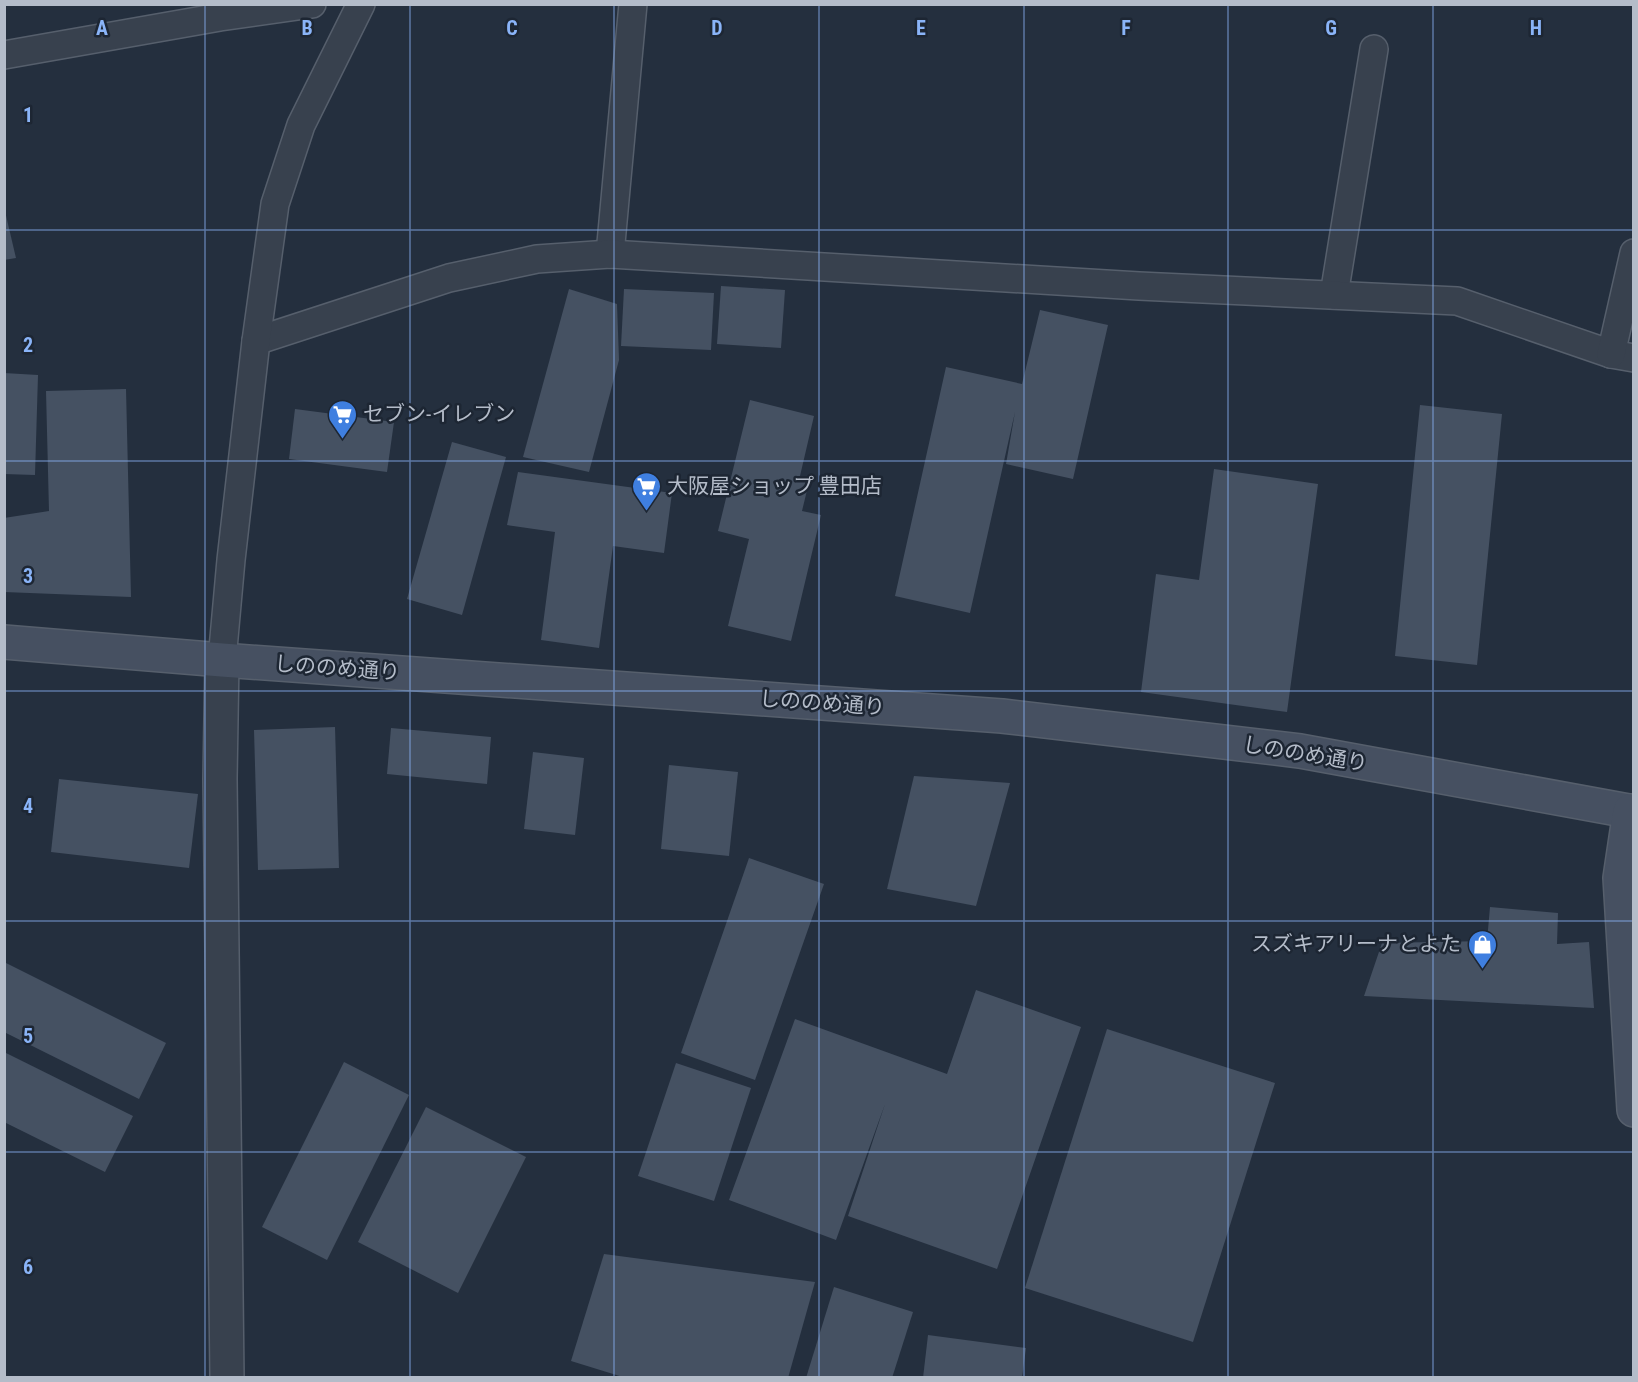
<svg xmlns="http://www.w3.org/2000/svg" width="1638" height="1382" font-family="'Roboto Condensed','Noto Sans JP',sans-serif">
<rect width="100%" height="100%" fill="#242f3e"/>
<g fill="#455162">
<path d="M 4,207 L 16,258 L 4,260 Z"/>
<path d="M 721,286 L 785,290 L 781,348 L 717,344 Z"/>
<path d="M 569,289 L 617,304 L 619,360 L 589,472 L 523,457 Z"/>
<path d="M 624,289 L 714,293 L 711,350 L 621,346 Z"/>
<path d="M 1040,310 L 1108,325 L 1073,479 L 1006,464 L 1015,412 L 970,613 L 895,596 L 946,367 L 1022,384 Z"/>
<path d="M 4,373 L 38,375 L 35,475 L 4,474 Z"/>
<path d="M 126,389 L 131,597 L 4,592 L 4,518 L 49,511 L 46,391 Z"/>
<path d="M 750,400 L 814,416 L 800,476 L 810,478 L 802,511 L 821,515 L 791,641 L 728,626 L 749,539 L 718,531 Z"/>
<path d="M 1420,405 L 1502,414 L 1477,665 L 1395,656 Z"/>
<path d="M 295,409 L 394,422 L 387,472 L 289,459 Z"/>
<path d="M 452,442 L 506,457 L 462,615 L 407,599 Z"/>
<path d="M 1214,469 L 1318,484 L 1287,712 L 1141,692 L 1156,574 L 1199,580 Z"/>
<path d="M 518,472 L 672,493 L 664,553 L 613,546 L 599,648 L 541,640 L 555,532 L 507,525 Z"/>
<path d="M 335,727 L 339,868 L 258,870 L 254,730 Z"/>
<path d="M 391,728 L 491,737 L 487,784 L 387,774 Z"/>
<path d="M 533,752 L 584,758 L 575,835 L 524,829 Z"/>
<path d="M 669,765 L 738,772 L 729,856 L 661,849 Z"/>
<path d="M 914,776 L 1010,783 L 976,906 L 887,889 Z"/>
<path d="M 59,779 L 198,794 L 189,868 L 51,852 Z"/>
<path d="M 749,858 L 824,884 L 755,1080 L 681,1053 Z"/>
<path d="M 1490,907 L 1558,913 L 1557,944 L 1589,942 L 1594,1008 L 1364,996 L 1382,943 L 1487,941 Z"/>
<path d="M 4,962 L 166,1043 L 139,1099 L 4,1032 Z"/>
<path d="M 976,990 L 1081,1027 L 997,1269 L 848,1216 L 885,1104 L 836,1240 L 729,1200 L 795,1019 L 947,1074 Z"/>
<path d="M 1107,1029 L 1275,1083 L 1193,1342 L 1025,1288 Z"/>
<path d="M 4,1052 L 133,1116 L 105,1172 L 4,1122 Z"/>
<path d="M 344,1062 L 409,1095 L 327,1260 L 262,1227 Z"/>
<path d="M 676,1063 L 751,1088 L 714,1201 L 638,1176 Z"/>
<path d="M 426,1107 L 526,1157 L 458,1293 L 358,1242 Z"/>
<path d="M 604,1254 L 815,1282 L 788,1378 L 626,1378 L 571,1361 Z"/>
<path d="M 834,1287 L 913,1312 L 892,1378 L 806,1378 Z"/>
<path d="M 928,1335 L 1026,1348 L 1022,1378 L 923,1378 Z"/>
</g>
<g fill="none" stroke-linecap="round" stroke-linejoin="round">
<defs>
<g id="minor">
<path d="M 4,55 L 220,17 L 312,4"/>
<path d="M 610,254 L 633,4"/>
<path d="M 1334,295 L 1374,49"/>
<path d="M 256,341 L 449,278 L 537,259 L 610,254 L 1139,286 L 1457,301 L 1611,354 L 1634,358"/>
<path d="M 1611,354 L 1634,253"/>
<path d="M 222,660 L 231,560 L 256,341 L 275,204 L 301,125 L 361,4"/>
</g>
<path id="tertiary" d="M 222,660 L 220,779 L 227,1378"/>
<g id="secondary">
<path d="M 4,642 L 222,660 L 1002,716 L 1300,751 L 1634,812"/>
<path d="M 1630,811 L 1620,878 L 1634,1110"/>
</g>
</defs>
<use href="#minor" stroke="#565f6c" stroke-width="30"/>
<use href="#tertiary" stroke="#565f6c" stroke-width="36"/>
<use href="#secondary" stroke="#565f6c" stroke-width="36"/>
<use href="#minor" stroke="#38414e" stroke-width="27"/>
<use href="#tertiary" stroke="#38414e" stroke-width="33"/>
<use href="#secondary" stroke="#465061" stroke-width="33"/>
</g>
<path fill="none" stroke="#8ab4f8" stroke-width="1.5" stroke-opacity="0.55" d="M 205,4 L 205,1378M 410,4 L 410,1378M 614,4 L 614,1378M 819,4 L 819,1378M 1024,4 L 1024,1378M 1228,4 L 1228,1378M 1433,4 L 1433,1378M 4,230 L 1634,230M 4,461 L 1634,461M 4,691 L 1634,691M 4,921 L 1634,921M 4,1152 L 1634,1152"/>
<defs>
<symbol id="supermarket-pin" viewBox="-11 -11 22 30"><path d="M0 17L-7.5 6A9.5 9.5 0 1 1 7.5 6Z" fill="#3f7fe0" stroke="#1d2633"/><path d="M-6-5.5h2.5l.6 2H6L4.5 2H-2.5L-4.4-4H-6ZM-1.5 3.2a1.3 1.3 0 1 0 .1 0ZM3 3.2a1.3 1.3 0 1 0 .1 0Z" fill="#fff"/></symbol>
<symbol id="shop-pin" viewBox="-11 -11 22 30"><path d="M0 17L-7.5 6A9.5 9.5 0 1 1 7.5 6Z" fill="#3f7fe0" stroke="#1d2633"/><path d="M-5-2.5h2.3a2.7 3.5 0 0 1 5.4 0H5L5.5 6h-11ZM-1.5-2.5h3a1.5 2.3 0 0 0-3 0Z" fill="#fff"/></symbol>
</defs>
<g fill-rule="evenodd">
<use href="#supermarket-pin" x="326" y="398" width="33" height="45"/>
<use href="#supermarket-pin" x="630" y="470" width="33" height="45"/>
<use href="#shop-pin" x="1466" y="928" width="33" height="45"/>
</g>
<g text-anchor="middle" dominant-baseline="central" stroke-width="5" stroke-linejoin="round" paint-order="stroke">
<g font-size="21" fill="#b4bcc9" stroke="#1d2633" text-anchor="start">
<text x="363" y="414">セブン-イレブン</text>
<text x="667" y="486">大阪屋ショップ 豊田店</text>
<text x="1461" y="944" text-anchor="end">スズキアリーナとよた</text>
</g>
<g font-size="21" fill="#b4bcc9" stroke="#1d2633">
<text transform="translate(337 668) rotate(4)">しののめ通り</text>
<text transform="translate(822 703) rotate(4)">しののめ通り</text>
<text transform="translate(1305 754) rotate(9)">しののめ通り</text>
</g>
</g>
<g font-size="20" text-anchor="middle" font-weight="bold" fill="#8ab4f8" stroke="#1d2633" stroke-width="5" stroke-linejoin="round" paint-order="stroke">
<text x="102" y="35">A</text>
<text x="307" y="35">B</text>
<text x="512" y="35">C</text>
<text x="717" y="35">D</text>
<text x="921" y="35">E</text>
<text x="1126" y="35">F</text>
<text x="1331" y="35">G</text>
<text x="1536" y="35">H</text>
<text x="28" y="122">1</text>
<text x="28" y="352">2</text>
<text x="28" y="583">3</text>
<text x="28" y="813">4</text>
<text x="28" y="1043">5</text>
<text x="28" y="1274">6</text>
</g>
<rect width="1638" height="1382" fill="none" stroke="#b4bcc9" stroke-width="12"/>
</svg>
